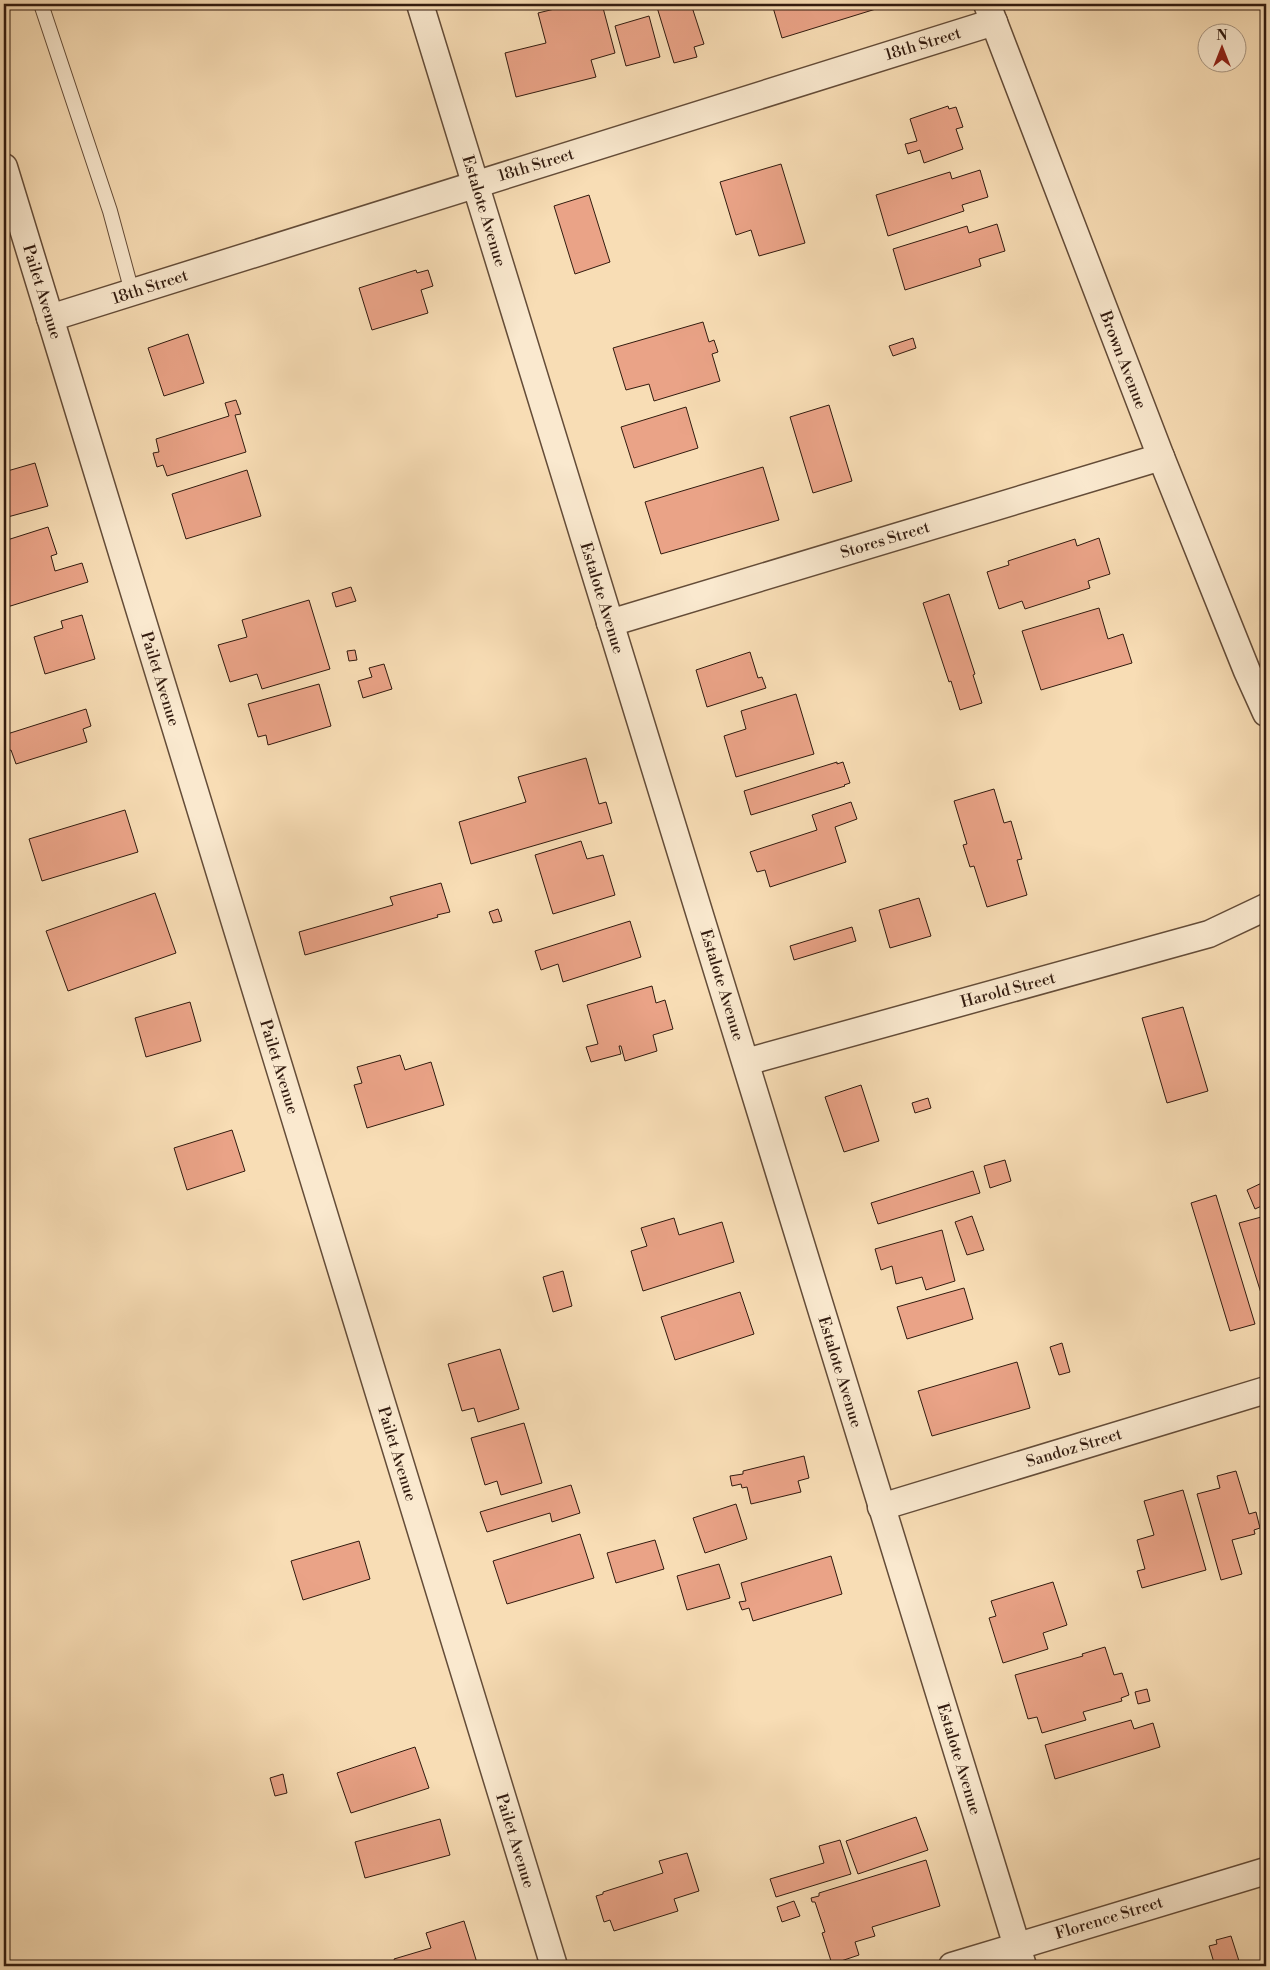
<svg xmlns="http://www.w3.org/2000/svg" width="1270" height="1970" font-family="'Libre Bodoni',serif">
<rect width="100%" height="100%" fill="#f8ddb5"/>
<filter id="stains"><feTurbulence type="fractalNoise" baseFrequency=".004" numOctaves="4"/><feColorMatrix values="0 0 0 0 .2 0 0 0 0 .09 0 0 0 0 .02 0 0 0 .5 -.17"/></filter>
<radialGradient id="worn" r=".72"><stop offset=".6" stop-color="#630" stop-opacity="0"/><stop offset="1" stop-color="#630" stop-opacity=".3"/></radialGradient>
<g fill="#eaa387" stroke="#321b0f">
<path d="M 575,4 L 602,4 L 615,53 L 591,60 L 596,77 L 516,97 L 505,53 L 546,43 L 538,13 Z"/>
<path d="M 656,4 L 691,4 L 704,44 L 694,47 L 697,57 L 674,63 Z"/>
<path d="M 772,4 L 892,4 L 782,38 Z"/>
<path d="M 649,16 L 660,57 L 626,66 L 615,26 Z"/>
<path d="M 948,106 L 949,109 L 956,107 L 963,127 L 956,129 L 963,149 L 924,163 L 920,150 L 908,154 L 905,144 L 917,141 L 910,119 Z"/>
<path d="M 781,164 L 805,243 L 759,256 L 751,230 L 736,235 L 720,182 Z"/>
<path d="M 980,170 L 988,197 L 962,205 L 964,211 L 888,236 L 876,195 L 950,172 L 952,179 Z"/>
<path d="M 589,195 L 610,262 L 575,274 L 554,206 Z"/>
<path d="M 997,224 L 1005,251 L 979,259 L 981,266 L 905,290 L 893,249 L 967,226 L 969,233 Z"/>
<path d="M 416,270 L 417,273 L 428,270 L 433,286 L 421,290 L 428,313 L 372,330 L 359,288 Z"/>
<path d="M 703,322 L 709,342 L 714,340 L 718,352 L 712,354 L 720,381 L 654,401 L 649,384 L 626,390 L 613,348 Z"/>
<path d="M 188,334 L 204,383 L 164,396 L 148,348 Z"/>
<path d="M 913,338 L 916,348 L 893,356 L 889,346 Z"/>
<path d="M 236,400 L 241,414 L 235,415 L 246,452 L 167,476 L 163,465 L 157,467 L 153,453 L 159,452 L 156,439 L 229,416 L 225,403 Z"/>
<path d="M 829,405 L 852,481 L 813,493 L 790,417 Z"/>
<path d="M 686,407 L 698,448 L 634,468 L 621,427 Z"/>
<path d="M 35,463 L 48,506 L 4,518 L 4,472 Z"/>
<path d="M 763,467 L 779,520 L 661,554 L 645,502 Z"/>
<path d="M 247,470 L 261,516 L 186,539 L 172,494 Z"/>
<path d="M 48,527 L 57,554 L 51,556 L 55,571 L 82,563 L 88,582 L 4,608 L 4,541 Z"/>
<path d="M 1099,538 L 1110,574 L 1088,581 L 1090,588 L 1025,609 L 1022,601 L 999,609 L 987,572 L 1009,565 L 1008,561 L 1075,539 L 1077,546 Z"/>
<path d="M 351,587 L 356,601 L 336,607 L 332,593 Z"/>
<path d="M 949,594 L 975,674 L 973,675 L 982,703 L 960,710 L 951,681 L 949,682 L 923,603 Z"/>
<path d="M 309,600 L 330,669 L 262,689 L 257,674 L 230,682 L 218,645 L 247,637 L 242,620 Z"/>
<path d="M 1099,608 L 1108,639 L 1123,634 L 1132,663 L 1041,690 L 1022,631 Z"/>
<path d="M 82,615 L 95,659 L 45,674 L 34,637 L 63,628 L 61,621 Z"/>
<path d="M 355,650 L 357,660 L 349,661 L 347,651 Z"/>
<path d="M 750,652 L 758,678 L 762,677 L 766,688 L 707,707 L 696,670 Z"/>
<path d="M 384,664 L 392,689 L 363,698 L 358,681 L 372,677 L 369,668 Z"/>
<path d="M 319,684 L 331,726 L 268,745 L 266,735 L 258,737 L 248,704 Z"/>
<path d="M 796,694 L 814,754 L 736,777 L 724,736 L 746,729 L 741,711 Z"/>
<path d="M 86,709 L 91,726 L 83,729 L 87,742 L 16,764 L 11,750 L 4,752 L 4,735 Z"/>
<path d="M 586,758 L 599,804 L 606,802 L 612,823 L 471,864 L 459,822 L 526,802 L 518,777 Z"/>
<path d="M 837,762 L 837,764 L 843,762 L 850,783 L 844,785 L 845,786 L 751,815 L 744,791 Z"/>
<path d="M 994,789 L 1004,823 L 1011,821 L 1022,859 L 1017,860 L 1027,895 L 987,907 L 974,866 L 970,867 L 963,845 L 967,844 L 954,801 Z"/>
<path d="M 851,802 L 857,819 L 835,827 L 846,862 L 770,887 L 765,870 L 757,872 L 750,852 L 817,830 L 812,815 Z"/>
<path d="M 125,810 L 138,852 L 42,881 L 29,839 Z"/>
<path d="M 581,841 L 587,859 L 603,855 L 615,895 L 553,914 L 535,855 Z"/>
<path d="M 441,883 L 450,912 L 437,915 L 438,917 L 305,955 L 299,932 L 393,905 L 390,897 Z"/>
<path d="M 155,893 L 176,953 L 68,991 L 46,931 Z"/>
<path d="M 919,898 L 931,936 L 890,948 L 879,910 Z"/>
<path d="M 498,909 L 502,921 L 493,923 L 489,912 Z"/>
<path d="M 630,921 L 641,957 L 563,982 L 558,964 L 541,970 L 535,951 Z"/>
<path d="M 852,927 L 856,941 L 794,960 L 790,946 Z"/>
<path d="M 652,986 L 656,1003 L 665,1000 L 673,1029 L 653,1035 L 657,1051 L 625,1061 L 621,1046 L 619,1046 L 621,1054 L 591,1062 L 586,1047 L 598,1044 L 587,1005 Z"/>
<path d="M 190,1002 L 201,1041 L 146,1057 L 135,1018 Z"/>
<path d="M 1183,1007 L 1208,1091 L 1167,1103 L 1142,1018 Z"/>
<path d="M 400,1055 L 405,1070 L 431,1062 L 444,1105 L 367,1128 L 354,1085 L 362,1083 L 357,1067 Z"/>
<path d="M 861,1085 L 879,1141 L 844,1152 L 825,1097 Z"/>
<path d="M 928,1098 L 931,1108 L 915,1113 L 912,1103 Z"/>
<path d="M 232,1130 L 245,1171 L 187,1190 L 174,1148 Z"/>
<path d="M 1005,1160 L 1011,1181 L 990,1188 L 984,1166 Z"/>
<path d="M 973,1171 L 980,1193 L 878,1224 L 871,1203 Z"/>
<path d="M 1266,1181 L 1266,1204 L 1255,1209 L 1247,1190 Z"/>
<path d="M 1216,1195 L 1255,1324 L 1230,1331 L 1191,1203 Z"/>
<path d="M 972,1216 L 984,1250 L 967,1255 L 955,1222 Z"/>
<path d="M 1265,1216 L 1266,1219 L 1266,1309 L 1239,1223 Z"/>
<path d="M 674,1218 L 679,1235 L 722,1222 L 734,1262 L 643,1291 L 631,1251 L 647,1246 L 641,1228 Z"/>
<path d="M 942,1230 L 955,1281 L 926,1290 L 922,1277 L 896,1284 L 892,1266 L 881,1270 L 875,1249 Z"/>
<path d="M 563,1271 L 572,1306 L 553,1312 L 543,1277 Z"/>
<path d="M 964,1288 L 973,1319 L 907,1339 L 897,1307 Z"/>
<path d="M 740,1292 L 754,1334 L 675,1360 L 661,1317 Z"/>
<path d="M 1062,1343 L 1070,1372 L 1059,1375 L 1050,1347 Z"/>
<path d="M 500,1349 L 519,1409 L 478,1422 L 474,1408 L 462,1411 L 448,1364 Z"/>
<path d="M 1017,1362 L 1030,1408 L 932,1436 L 918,1391 Z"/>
<path d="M 524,1423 L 542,1483 L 501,1495 L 497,1481 L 485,1485 L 471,1438 Z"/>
<path d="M 804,1456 L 809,1478 L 798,1481 L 801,1492 L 751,1504 L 747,1487 L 742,1488 L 741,1484 L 732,1486 L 730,1476 L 743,1474 L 743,1471 Z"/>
<path d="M 1236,1471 L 1249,1514 L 1256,1512 L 1260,1528 L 1254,1530 L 1255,1534 L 1232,1540 L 1242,1574 L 1221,1580 L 1197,1494 L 1220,1488 L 1217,1476 Z"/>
<path d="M 571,1485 L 580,1513 L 552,1522 L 550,1513 L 487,1532 L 480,1512 Z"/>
<path d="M 1183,1490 L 1206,1570 L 1142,1588 L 1137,1571 L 1145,1569 L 1137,1540 L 1154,1535 L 1144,1501 Z"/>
<path d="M 736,1504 L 747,1539 L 705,1553 L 693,1518 Z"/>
<path d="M 580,1534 L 594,1578 L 507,1604 L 493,1561 Z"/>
<path d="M 655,1540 L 664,1569 L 616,1583 L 607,1553 Z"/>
<path d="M 359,1541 L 370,1579 L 303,1600 L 291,1561 Z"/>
<path d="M 831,1556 L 842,1594 L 753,1621 L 749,1608 L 742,1610 L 739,1602 L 746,1601 L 741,1583 Z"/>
<path d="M 719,1564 L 730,1598 L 687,1610 L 677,1576 Z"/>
<path d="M 1053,1582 L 1067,1625 L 1043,1633 L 1048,1649 L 1003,1663 L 989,1618 L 996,1616 L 991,1601 Z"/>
<path d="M 1105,1647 L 1114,1675 L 1122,1673 L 1129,1695 L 1121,1698 L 1122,1701 L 1083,1712 L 1086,1720 L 1042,1733 L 1037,1717 L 1028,1719 L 1015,1675 L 1083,1656 L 1082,1654 Z"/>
<path d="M 1147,1689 L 1150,1701 L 1138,1704 L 1135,1692 Z"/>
<path d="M 1131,1720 L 1134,1729 L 1153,1723 L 1160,1747 L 1055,1779 L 1045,1745 Z"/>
<path d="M 415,1747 L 429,1788 L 351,1813 L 337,1773 Z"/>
<path d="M 283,1774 L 287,1793 L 275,1796 L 270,1778 Z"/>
<path d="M 916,1817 L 928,1850 L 858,1874 L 846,1841 Z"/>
<path d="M 440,1819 L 450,1855 L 365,1878 L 355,1842 Z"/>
<path d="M 840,1840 L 851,1874 L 776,1897 L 770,1879 L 824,1863 L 819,1846 Z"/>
<path d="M 687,1853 L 699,1891 L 674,1899 L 678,1911 L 614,1931 L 610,1920 L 604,1922 L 596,1896 L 603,1894 L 603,1892 L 663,1873 L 659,1861 Z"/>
<path d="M 926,1860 L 940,1906 L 872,1927 L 875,1936 L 855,1942 L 859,1955 L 832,1964 L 822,1933 L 825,1932 L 815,1902 L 812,1902 L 811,1898 L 819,1896 L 819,1893 Z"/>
<path d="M 794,1901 L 800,1916 L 782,1922 L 777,1907 Z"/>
<path d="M 464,1921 L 478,1966 L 396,1966 L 394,1959 L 431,1948 L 426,1933 Z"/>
<path d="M 1231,1936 L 1239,1961 L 1215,1966 L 1209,1946 L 1217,1944 L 1216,1940 Z"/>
</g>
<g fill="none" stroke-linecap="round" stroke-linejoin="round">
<defs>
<path id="lane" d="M 41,4 L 110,211 L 132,292"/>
<g id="street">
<path d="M 420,4 L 1023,1966"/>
<path d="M 987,4 L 1161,457 L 1247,671 L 1266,713"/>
<path d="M 4,167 L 554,1966"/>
<path d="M 50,318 L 994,22"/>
<path d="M 610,623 L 1161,457"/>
<path d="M 746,1062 L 1209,934 L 1266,907"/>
<path d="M 881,1507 L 1266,1390"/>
<path d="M 952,1966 L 1266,1871"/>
</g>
</defs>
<use href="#lane" stroke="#644c38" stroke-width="16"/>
<use href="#street" stroke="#644c38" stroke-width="29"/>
<use href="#lane" stroke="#fae9cf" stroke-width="14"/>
<use href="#street" stroke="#fae9cf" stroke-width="26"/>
</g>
<g text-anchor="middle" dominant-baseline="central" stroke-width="5" stroke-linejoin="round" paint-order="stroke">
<g font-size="16" fill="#321b0f" stroke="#fae9cf">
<text transform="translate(923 44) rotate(-17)">18th Street</text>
<text transform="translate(536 165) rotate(-17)">18th Street</text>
<text transform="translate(484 211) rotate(73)">Estalote Avenue</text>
<text transform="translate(150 287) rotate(-18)">18th Street</text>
<text transform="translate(42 292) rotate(73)">Pailet Avenue</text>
<text transform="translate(1123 360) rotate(69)">Brown Avenue</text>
<text transform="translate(885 540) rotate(-17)">Stores Street</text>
<text transform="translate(602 598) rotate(73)">Estalote Avenue</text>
<text transform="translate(160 679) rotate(73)">Pailet Avenue</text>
<text transform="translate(722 985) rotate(73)">Estalote Avenue</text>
<text transform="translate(1008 990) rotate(-15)">Harold Street</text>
<text transform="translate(279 1067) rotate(73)">Pailet Avenue</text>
<text transform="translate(840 1372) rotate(73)">Estalote Avenue</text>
<text transform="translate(1074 1448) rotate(-17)">Sandoz Street</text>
<text transform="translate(397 1454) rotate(73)">Pailet Avenue</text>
<text transform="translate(959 1759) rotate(73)">Estalote Avenue</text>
<text transform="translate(515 1841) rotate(73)">Pailet Avenue</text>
<text transform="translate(1109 1918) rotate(-17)">Florence Street</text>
</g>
</g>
<rect width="1270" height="1970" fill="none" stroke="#f8ddb5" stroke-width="20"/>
<rect x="5" y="5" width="1260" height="1960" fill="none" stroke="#321b0f" stroke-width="2.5"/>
<rect x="10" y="10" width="1250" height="1950" fill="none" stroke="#321b0f"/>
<g transform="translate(1222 48)"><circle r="24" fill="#fae9cf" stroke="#aa9782"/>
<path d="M0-4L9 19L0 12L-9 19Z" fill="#8f2418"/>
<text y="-8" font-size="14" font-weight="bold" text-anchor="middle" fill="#321b0f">N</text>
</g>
<rect width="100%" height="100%" filter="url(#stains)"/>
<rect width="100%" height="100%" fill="url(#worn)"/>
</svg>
